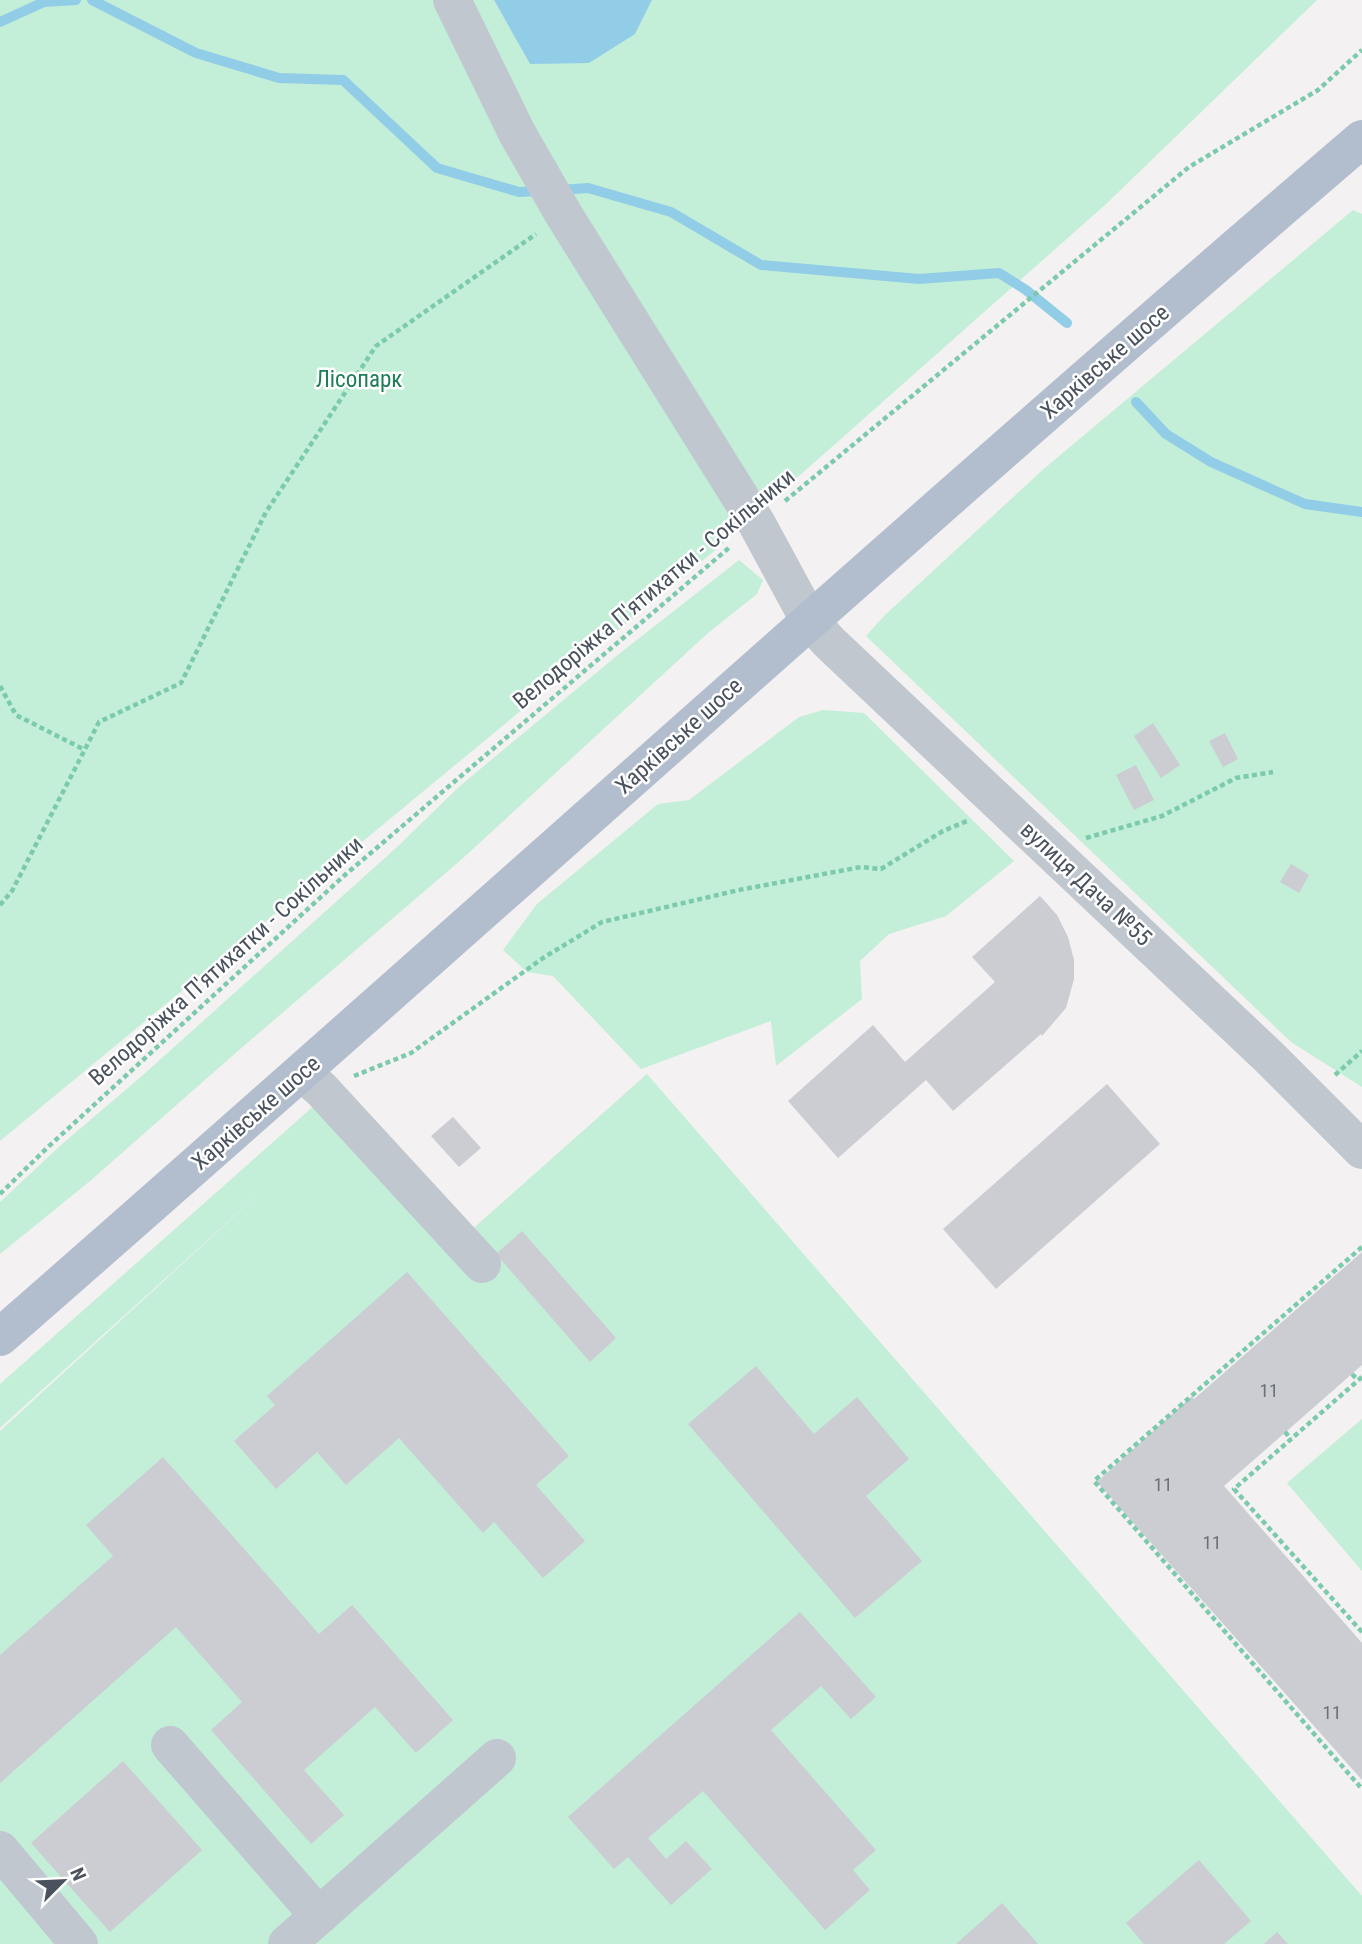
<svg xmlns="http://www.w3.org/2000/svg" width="1362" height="1944" font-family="'Roboto Condensed',sans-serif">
<rect width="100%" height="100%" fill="#f3f1f1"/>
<g fill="#c3eed8">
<path d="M 0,0 L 494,0 L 530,64 L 635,34 L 652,0 L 1317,0 L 1105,205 L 713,552 L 0,1141 Z"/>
<path d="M 1353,210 L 1362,214 L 1362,1087 L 1291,1042 L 866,636 L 884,616 L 1046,467 Z"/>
<path d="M 739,560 L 763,580 L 757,594 L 708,633 L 462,859 L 239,1050 L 90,1181 L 0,1254 L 0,1202 L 61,1145 L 143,1075 L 396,848 L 461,785 L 619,654 Z"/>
<path d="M 823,710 L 864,713 L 1014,861 L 946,916 L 889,934 L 860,961 L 862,999 L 776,1066 L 771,1021 L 641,1069 L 553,976 L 527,972 L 503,950 L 537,904 L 658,804 L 689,800 L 799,717 Z"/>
<path d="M 647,1074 L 1362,1896 L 1362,1944 L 0,1944 L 0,1431 L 263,1190 L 0,1428 L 0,1384 L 316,1104 L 449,1250 Z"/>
<path d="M 1362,1419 L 1362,1571 L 1287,1483 Z"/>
</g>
<path fill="#92cde8" d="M 494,0 L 652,0 L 635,34 L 589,63 L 530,64 Z"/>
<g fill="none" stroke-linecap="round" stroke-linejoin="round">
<g stroke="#92cde8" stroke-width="10">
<path d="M 92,0 L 196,53 L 279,78 L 343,80 L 437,168 L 519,192 L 538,191"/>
<path d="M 0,22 L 44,2 L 76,0"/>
<path d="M 560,190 L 588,188 L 671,212 L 761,265 L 919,279 L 999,273 L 1026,290 L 1067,323"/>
<path d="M 1136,402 L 1166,434 L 1211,462 L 1305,504 L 1362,512"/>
</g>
</g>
<g fill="#cbcdd3">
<path d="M 1153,723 L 1180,765 L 1161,778 L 1134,736 Z"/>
<path d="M 1225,733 L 1238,759 L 1223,767 L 1209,741 Z"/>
<path d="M 1136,765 L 1154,800 L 1134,810 L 1116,775 Z"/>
<path d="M 1291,864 L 1309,875 L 1299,893 L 1280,882 Z"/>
<path d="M 1040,896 L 1057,915 L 1068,937 L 1074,960 L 1074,979 L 1066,1008 L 1042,1036 L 1041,1034 L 953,1111 L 926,1080 L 838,1158 L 788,1101 L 873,1025 L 905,1062 L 995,982 L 972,957 Z"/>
<path d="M 1107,1084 L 1160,1144 L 996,1289 L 943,1229 Z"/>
<path d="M 453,1117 L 481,1148 L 459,1167 L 431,1136 Z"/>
<path d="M 522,1231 L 616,1338 L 590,1362 L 496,1254 Z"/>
<path d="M 1362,1252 L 1362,1365 L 1224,1486 L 1362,1643 L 1362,1780 L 1097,1482 L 1192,1396 L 1194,1399 Z"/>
<path d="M 407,1272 L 569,1456 L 536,1485 L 585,1541 L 543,1578 L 494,1522 L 483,1533 L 399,1438 L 346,1485 L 317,1452 L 276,1489 L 234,1441 L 275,1405 L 267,1396 Z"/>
<path d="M 756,1366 L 814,1434 L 857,1397 L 909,1459 L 866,1496 L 922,1561 L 855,1618 L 688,1424 Z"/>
<path d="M 163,1457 L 319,1634 L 352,1605 L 453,1720 L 416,1753 L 375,1707 L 304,1770 L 344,1815 L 311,1844 L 211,1730 L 242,1702 L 176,1627 L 0,1783 L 0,1655 L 113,1556 L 86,1525 Z"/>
<path d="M 800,1612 L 876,1697 L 851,1719 L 821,1686 L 771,1730 L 876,1850 L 853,1870 L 870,1890 L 825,1930 L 703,1791 L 648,1838 L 666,1859 L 686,1841 L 712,1869 L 671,1905 L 628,1857 L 614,1869 L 568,1817 Z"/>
<path d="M 123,1761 L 202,1850 L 110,1932 L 31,1843 Z"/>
<path d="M 1199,1860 L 1251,1921 L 1224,1944 L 1144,1944 L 1126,1923 Z"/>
<path d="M 1002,1903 L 1038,1944 L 956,1944 Z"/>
<path d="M 1277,1932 L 1288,1944 L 1264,1944 Z"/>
</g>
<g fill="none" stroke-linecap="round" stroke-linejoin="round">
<g stroke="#7ccaac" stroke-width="4.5" stroke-dasharray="5 3.5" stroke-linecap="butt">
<path d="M 785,501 L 1189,167 L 1318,90 L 1362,50"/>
<path d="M 0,686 L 16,715 L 85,750"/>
<path d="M 1086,838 L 1162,816 L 1236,778 L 1273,772"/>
<path d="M 0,905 L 12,891 L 99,722 L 181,683 L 266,512 L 376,346 L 536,234"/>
<path d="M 1335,1075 L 1362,1051"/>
<path d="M 354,1076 L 411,1053 L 543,958 L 602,922 L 739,890 L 861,867 L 881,869 L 943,831 L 967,821"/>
<path d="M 0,1194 L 48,1147 L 346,874 L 730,547"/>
<path d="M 1362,1247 L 1094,1481 L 1362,1789"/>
<path d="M 1352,1374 L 1358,1380"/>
<path d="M 1362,1377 L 1234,1489 L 1362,1632"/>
<path d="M 1285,1432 L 1291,1439"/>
</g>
<g stroke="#c0c7cf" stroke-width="38">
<path d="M 452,0 L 517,133 L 564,215 L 757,524 L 809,620 L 830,643 L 1269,1057 L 1362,1150"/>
<path d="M 302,1073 L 321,1089 L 482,1264"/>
<path d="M 170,1745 L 319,1916"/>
<path d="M 0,1850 L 79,1944"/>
<path d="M 287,1944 L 497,1758"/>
</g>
<path stroke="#b2bdce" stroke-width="38" d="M 0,1337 C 456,939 903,532 1362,139"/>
</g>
<g text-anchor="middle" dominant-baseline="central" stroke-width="5" stroke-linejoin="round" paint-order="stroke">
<g font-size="19" fill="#6a717b">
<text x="1269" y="1390">11</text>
<text x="1163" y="1484">11</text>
<text x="1212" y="1542">11</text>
<text x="1332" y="1712">11</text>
</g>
<g font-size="23" fill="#4a525e" stroke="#fff">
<text transform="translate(1105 362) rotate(-41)">Харківське шосе</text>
<text transform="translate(654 589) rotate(-40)">Велодоріжка П'ятихатки - Сокільники</text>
<text transform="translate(679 736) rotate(-42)">Харківське шосе</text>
<text transform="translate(1086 884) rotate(43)">вулиця Дача №55</text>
<text transform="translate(226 961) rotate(-42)">Велодоріжка П'ятихатки - Сокільники</text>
<text transform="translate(256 1113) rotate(-41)">Харківське шосе</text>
</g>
<g font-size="23" fill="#1d7d56" stroke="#fff">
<text x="359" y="379">Лісопарк</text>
</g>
</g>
<g transform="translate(63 1881) rotate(66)" stroke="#ffffff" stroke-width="5" paint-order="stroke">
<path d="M0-5L12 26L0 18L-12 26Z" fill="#4a525e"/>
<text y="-10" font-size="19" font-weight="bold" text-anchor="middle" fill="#4a525e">N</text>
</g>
</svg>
